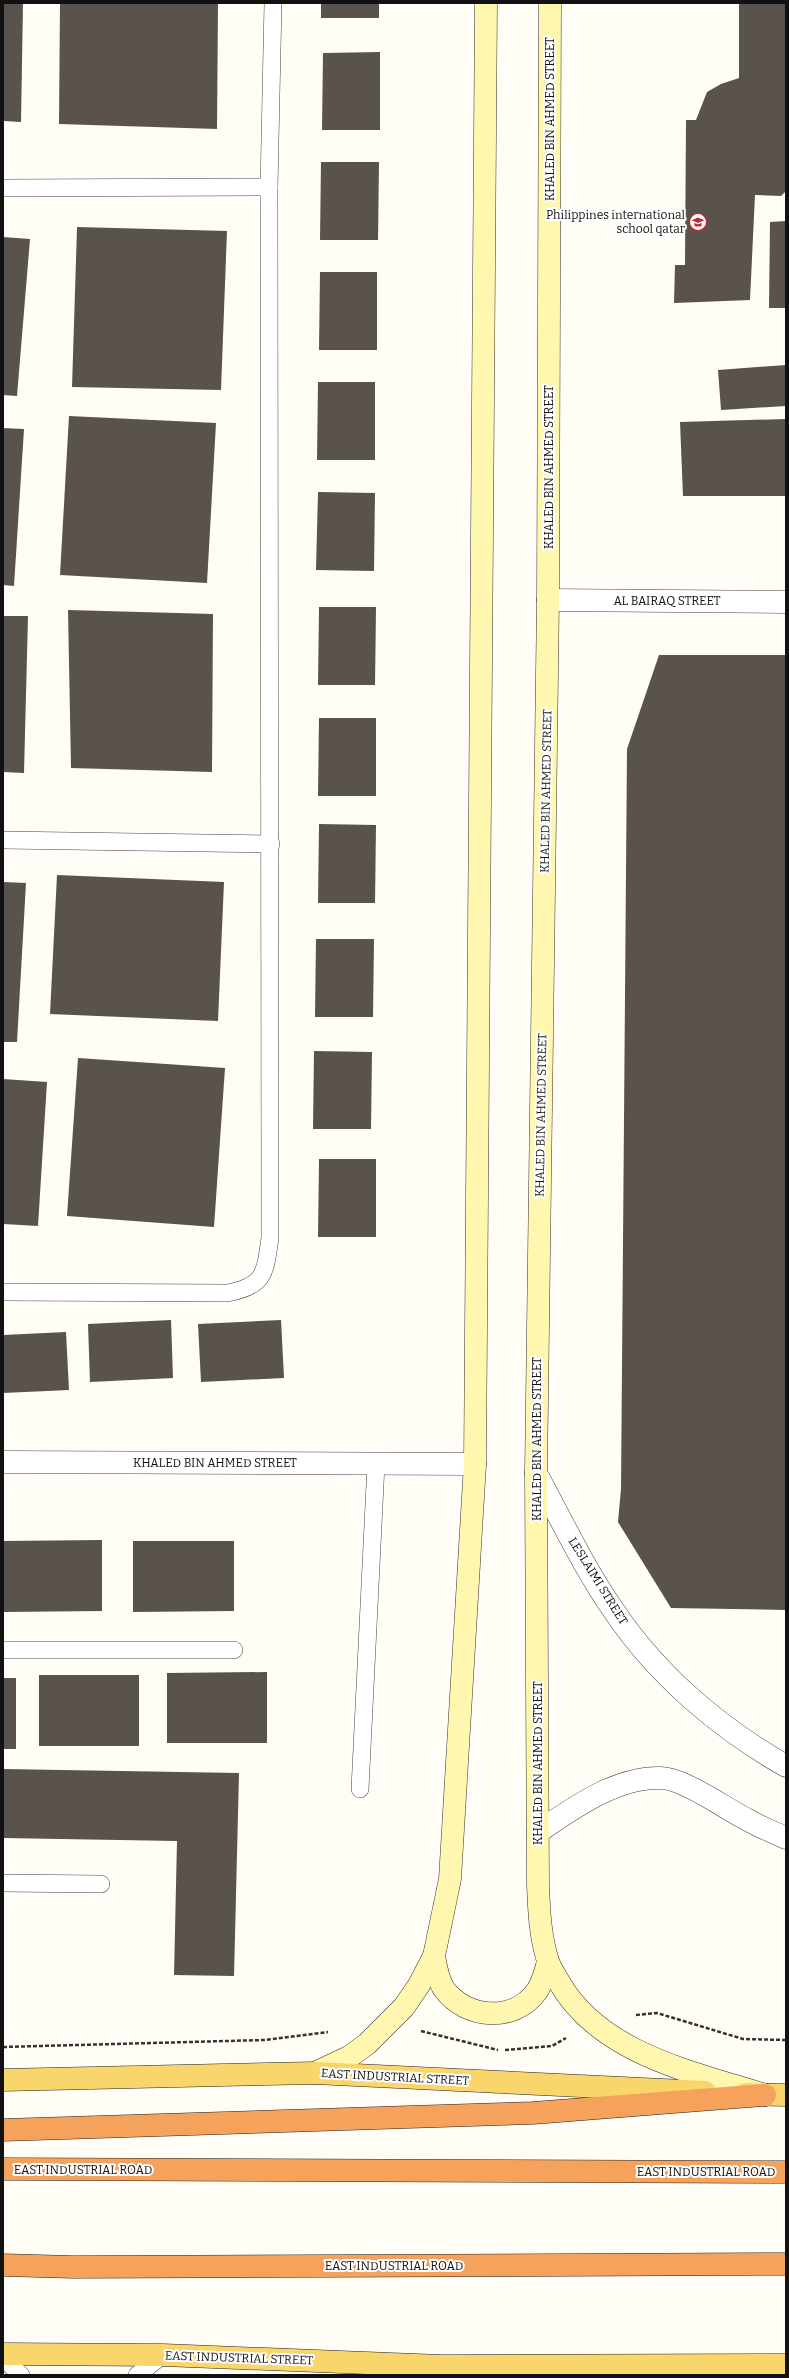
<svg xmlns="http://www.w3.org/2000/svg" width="789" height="2378" font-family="Bitter,serif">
<rect width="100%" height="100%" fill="#fffdf5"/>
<g fill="#5a524d">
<path d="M 3,3 L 23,3 L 21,122 L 3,121 Z"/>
<path d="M 60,3 L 218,3 L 217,129 L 59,124 Z"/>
<rect x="321" y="3" width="58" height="15"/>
<path d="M 739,3 L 786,3 L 786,191 L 781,196 L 755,195 L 750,300 L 674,303 L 675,265 L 685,265 L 686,120 L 696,120 L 707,92 L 721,84 L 739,78 Z"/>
<path d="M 380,52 L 380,130 L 322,130 L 323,53 Z"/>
<path d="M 321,162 L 379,162 L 378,240 L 320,240 Z"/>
<path d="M 786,221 L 786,308 L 769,308 L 770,222 Z"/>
<path d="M 77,227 L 227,231 L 221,390 L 72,387 Z"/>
<path d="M 3,237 L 30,239 L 17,396 L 3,395 Z"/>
<path d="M 320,272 L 377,272 L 377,350 L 319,350 Z"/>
<path d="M 786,365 L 786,406 L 721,410 L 718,370 Z"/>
<path d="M 318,382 L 375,382 L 375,460 L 317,460 Z"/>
<path d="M 69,416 L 216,423 L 207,583 L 60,575 Z"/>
<path d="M 786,419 L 786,496 L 683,496 L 680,422 Z"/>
<path d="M 3,428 L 24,429 L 14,586 L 3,585 Z"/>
<path d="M 318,492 L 375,493 L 374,571 L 316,570 Z"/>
<path d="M 319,607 L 376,607 L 375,685 L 318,685 Z"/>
<path d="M 68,610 L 213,614 L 212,772 L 71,768 Z"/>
<path d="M 3,616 L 28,616 L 24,773 L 3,772 Z"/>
<path d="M 659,655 L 786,655 L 786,1610 L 671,1608 L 618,1522 L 621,1489 L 627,749 Z"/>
<path d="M 319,718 L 376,718 L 376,796 L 318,796 Z"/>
<path d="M 319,824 L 376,825 L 375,903 L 318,903 Z"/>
<path d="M 57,875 L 224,882 L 218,1021 L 50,1014 Z"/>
<path d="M 3,882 L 26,883 L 17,1042 L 3,1042 Z"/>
<path d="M 316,939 L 374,939 L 373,1017 L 315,1017 Z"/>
<path d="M 314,1051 L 372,1052 L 371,1129 L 313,1129 Z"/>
<path d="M 78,1058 L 225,1068 L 214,1227 L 67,1216 Z"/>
<path d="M 3,1079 L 47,1082 L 38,1226 L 3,1224 Z"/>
<path d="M 319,1159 L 376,1159 L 376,1237 L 318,1237 Z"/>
<path d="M 171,1320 L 173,1378 L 90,1382 L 88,1324 Z"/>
<path d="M 281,1320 L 284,1378 L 201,1382 L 198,1324 Z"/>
<path d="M 66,1332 L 69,1390 L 3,1393 L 3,1335 Z"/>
<path d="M 102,1540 L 102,1611 L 3,1612 L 3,1541 Z"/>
<path d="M 133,1541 L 234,1541 L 234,1611 L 133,1612 Z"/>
<path d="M 267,1672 L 267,1743 L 167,1743 L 167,1673 Z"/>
<rect x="39" y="1675" width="100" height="71"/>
<rect x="3" y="1678" width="13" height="71"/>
<path d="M 3,1769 L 239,1773 L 234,1976 L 174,1975 L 177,1841 L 3,1838 Z"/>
</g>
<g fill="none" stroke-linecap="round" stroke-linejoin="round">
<defs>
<g id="lane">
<path d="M 3,188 L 269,187"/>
<path d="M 3,840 L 271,844"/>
<path d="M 3,1292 L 227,1293 C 266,1286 265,1272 270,1238 L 269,187 L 273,3"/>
<path d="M 3,1650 L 234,1650"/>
<path d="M 360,1789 L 376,1464"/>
<path d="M 3,1883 L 101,1884"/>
<path d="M 3,2358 L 21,2375"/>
<path d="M 137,2375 L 163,2355"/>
</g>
<g id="street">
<path d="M 548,600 L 786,602"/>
<path d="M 3,1462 L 475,1464"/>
<path d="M 536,1473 C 561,1519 584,1568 614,1611 C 657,1675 719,1728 786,1766"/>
<path d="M 538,1832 C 572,1809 617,1776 661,1778 C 683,1778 726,1809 748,1820 C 760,1827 773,1832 786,1838"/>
</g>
<g id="secondary">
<path d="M 550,3 L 548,600 L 536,1473 L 538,1885 C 539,1910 540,1936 548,1961 C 550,1968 555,1975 559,1982 C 600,2054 693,2072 765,2095"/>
<path d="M 434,1956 C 436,1967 438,1980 444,1989 C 466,2019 514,2023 537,1991 C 543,1982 545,1972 548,1962"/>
<path d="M 315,2073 L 349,2057 L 367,2044 L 404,2007 L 419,1985 L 434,1956 L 450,1879 L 475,1464 L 486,3"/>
</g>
<g id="primary">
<path d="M 3,2080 L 315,2073 L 705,2092"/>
<path d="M 746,2094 L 786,2095"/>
<path d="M 3,2354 L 163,2355 L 441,2366 L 786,2365"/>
</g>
<g id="highway">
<path d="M 3,2130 L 533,2113 L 765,2095"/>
<path d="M 3,2169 L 786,2172"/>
<path d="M 3,2265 L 73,2267 L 786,2264"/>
</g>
</defs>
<use href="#lane" stroke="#444" stroke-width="18"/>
<use href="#street" stroke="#444" stroke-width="23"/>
<use href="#secondary" stroke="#333" stroke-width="23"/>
<use href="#primary" stroke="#222" stroke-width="23"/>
<use href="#highway" stroke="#222" stroke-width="23"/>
<g stroke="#333" stroke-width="2.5" stroke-dasharray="4 2" stroke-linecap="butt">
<path d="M 636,2015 L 657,2013 L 743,2039 L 786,2040"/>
<path d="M 421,2031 L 498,2050"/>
<path d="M 3,2047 L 264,2040 L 328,2032"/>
<path d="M 505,2050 L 552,2046 L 566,2038"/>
</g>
<use href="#lane" stroke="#fff" stroke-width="17"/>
<use href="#street" stroke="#fff" stroke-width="22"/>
<use href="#secondary" stroke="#fff6b0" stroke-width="22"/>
<use href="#primary" stroke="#f9d66b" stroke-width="22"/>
<use href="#highway" stroke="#f5a25d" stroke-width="22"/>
</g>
<defs>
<symbol id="school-ring" viewBox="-11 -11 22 22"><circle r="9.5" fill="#fff" stroke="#c4262e" stroke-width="1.5"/><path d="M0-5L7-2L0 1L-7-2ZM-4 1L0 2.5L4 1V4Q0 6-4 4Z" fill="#c4262e"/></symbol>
</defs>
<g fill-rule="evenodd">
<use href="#school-ring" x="688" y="212" width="20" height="20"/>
</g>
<g text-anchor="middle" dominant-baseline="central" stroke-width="4" stroke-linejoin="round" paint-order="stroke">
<g font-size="12" fill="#111" stroke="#fff">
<text transform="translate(550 119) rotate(-90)">KHALED BIN AHMED STREET</text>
<text transform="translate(549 467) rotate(-90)">KHALED BIN AHMED STREET</text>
<text x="667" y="601">AL BAIRAQ STREET</text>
<text transform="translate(546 791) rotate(-89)">KHALED BIN AHMED STREET</text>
<text transform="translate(541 1115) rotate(-89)">KHALED BIN AHMED STREET</text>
<text transform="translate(537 1439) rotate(-90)">KHALED BIN AHMED STREET</text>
<text x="215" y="1463">KHALED BIN AHMED STREET</text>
<text transform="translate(598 1581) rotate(58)">LESLAIMI STREET</text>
<text transform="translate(538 1763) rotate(-90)">KHALED BIN AHMED STREET</text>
<text transform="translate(395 2077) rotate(3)">EAST INDUSTRIAL STREET</text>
<text x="83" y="2170">EAST INDUSTRIAL ROAD</text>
<text x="706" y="2172">EAST INDUSTRIAL ROAD</text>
<text x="394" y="2266">EAST INDUSTRIAL ROAD</text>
<text transform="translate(239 2358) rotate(2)">EAST INDUSTRIAL STREET</text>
</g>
<g font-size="12" fill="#111" stroke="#fff" text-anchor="end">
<text x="685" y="215">Philippines international<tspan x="685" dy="14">school qatar</tspan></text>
</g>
</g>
<rect width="789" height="2378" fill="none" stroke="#111111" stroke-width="8"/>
</svg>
